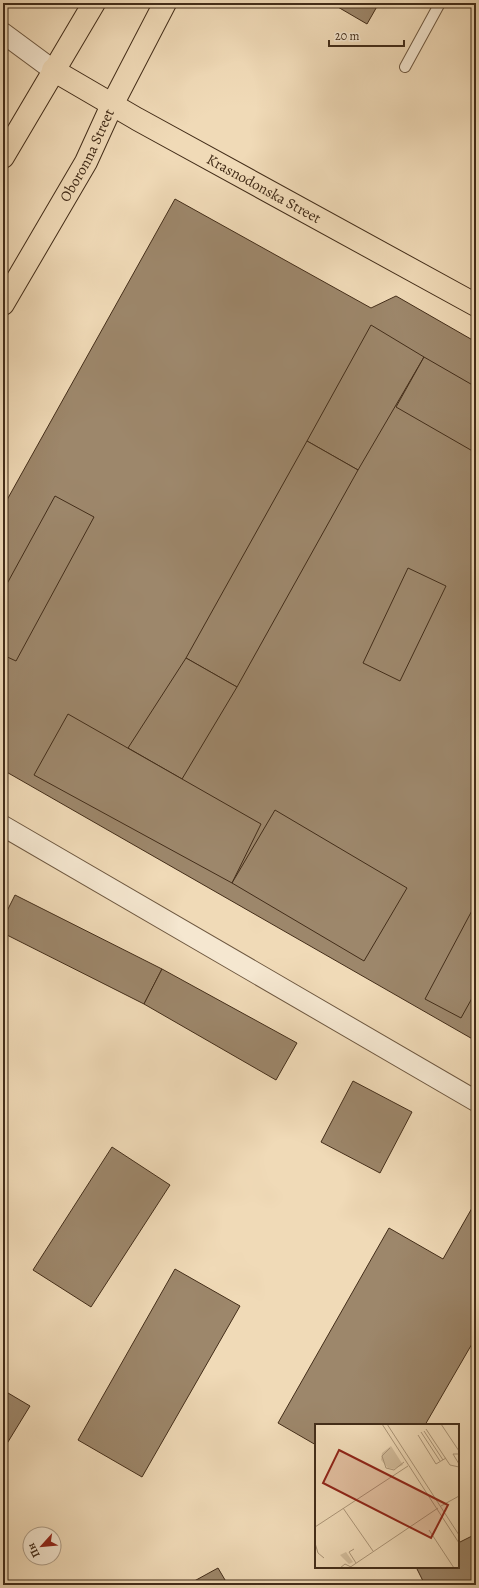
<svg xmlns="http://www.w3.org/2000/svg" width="479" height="1588" font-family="Alegreya,serif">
<rect width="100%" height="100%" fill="#f0dab7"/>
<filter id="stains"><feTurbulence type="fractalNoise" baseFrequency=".005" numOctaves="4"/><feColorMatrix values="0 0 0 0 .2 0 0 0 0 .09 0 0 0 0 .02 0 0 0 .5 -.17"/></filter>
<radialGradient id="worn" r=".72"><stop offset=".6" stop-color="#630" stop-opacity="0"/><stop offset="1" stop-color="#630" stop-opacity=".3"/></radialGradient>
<g fill="#9d876b" stroke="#432d19">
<path d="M 331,3 L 379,3 L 367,24 Z"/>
<path d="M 175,199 L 371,308 L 396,296 L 476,342 L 476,1041 L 3,770 L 3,507 Z"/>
<path d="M 371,325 L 424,357 L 358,470 L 307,441 Z"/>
<path d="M 424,357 L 476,387 L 476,453 L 396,407 Z"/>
<path d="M 307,441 L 358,470 L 237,687 L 186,658 Z"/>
<path d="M 55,496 L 94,517 L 16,661 L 3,655 L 3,591 Z"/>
<path d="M 408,568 L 446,586 L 400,681 L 363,663 Z"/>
<path d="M 186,658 L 237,687 L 182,779 L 128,748 Z"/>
<path d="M 68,714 L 261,824 L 232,883 L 34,775 Z"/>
<path d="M 275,810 L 407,888 L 364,961 L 232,883 Z"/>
<path d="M 15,895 L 162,969 L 144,1004 L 3,933 L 3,919 Z"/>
<path d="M 476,903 L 476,991 L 461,1018 L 425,999 Z"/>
<path d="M 162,969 L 297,1043 L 276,1080 L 144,1004 Z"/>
<path d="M 353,1081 L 412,1112 L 380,1173 L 321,1142 Z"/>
<path d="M 112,1147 L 170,1185 L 91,1307 L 33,1270 Z"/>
<path d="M 476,1201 L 476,1337 L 425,1425 L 316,1425 L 316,1445 L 278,1423 L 389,1228 L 443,1259 Z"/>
<path d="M 175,1269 L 240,1306 L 142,1477 L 78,1440 Z"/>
<path d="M 3,1390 L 30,1406 L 3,1450 Z"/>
<path d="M 476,1534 L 476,1580 L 467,1585 L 425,1585 L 416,1567 L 458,1567 L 458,1543 Z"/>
<path d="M 218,1568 L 228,1585 L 187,1585 Z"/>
</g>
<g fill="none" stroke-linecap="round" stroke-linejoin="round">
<defs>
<path id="lane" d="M 405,67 L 440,3"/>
<g id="street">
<path d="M 3,33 L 53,70"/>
<path d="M 3,826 L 476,1101"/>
</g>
<g id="primary">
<path id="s1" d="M 53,70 L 137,119 L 476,305"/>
<path d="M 3,157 L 94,3"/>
<path id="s2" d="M 3,304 L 86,162 L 112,105 L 165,3"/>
</g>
</defs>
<use href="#lane" stroke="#6e5840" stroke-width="12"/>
<use href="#street" stroke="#6e5840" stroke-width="22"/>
<use href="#primary" stroke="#432d19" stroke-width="24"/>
<use href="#lane" stroke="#f5e7d0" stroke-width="10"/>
<use href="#street" stroke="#f5e7d0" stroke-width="20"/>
<use href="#primary" stroke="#f0dab7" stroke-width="22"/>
</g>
<g text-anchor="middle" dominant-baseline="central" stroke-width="3" stroke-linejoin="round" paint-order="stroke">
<g font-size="15" fill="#432d19" stroke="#f5e7d0">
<text stroke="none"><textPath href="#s2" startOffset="171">Oboronna Street</textPath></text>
<text stroke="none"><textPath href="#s1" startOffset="242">Krasnodonska Street</textPath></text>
</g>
</g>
<g transform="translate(315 1424)">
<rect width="144" height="144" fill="#f0dab7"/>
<path d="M 76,22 L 88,41 L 79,45 L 73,44 L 66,36 L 67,29 ZM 31,128 L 38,138 L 34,140 L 25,131 Z" fill="#d3bd9c"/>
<path fill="none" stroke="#ab9578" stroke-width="1" d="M 67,0 L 144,119M 72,0 L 144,111M 126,0 L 144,27M 111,5 L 135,41 L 144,43M 109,7 L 128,36M 106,8 L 125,37M 103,11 L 121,40 L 131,34M 75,24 L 67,32 L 71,44 L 79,46 L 89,38M 144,30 L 138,30 L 144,40M 126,82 L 144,72M 28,84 L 58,127M 0,103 L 93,42M 114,106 L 139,144M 0,119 L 3,129 L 9,134M 39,125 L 34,128 L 41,139M 25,144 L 30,140 L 36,143M 34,144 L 123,84"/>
<path fill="#8f2418" fill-opacity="0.15" stroke="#8f2418" stroke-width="2" d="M 24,26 L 133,81 L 116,114 L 8,59 Z"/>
<rect width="144" height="144" fill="none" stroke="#432d19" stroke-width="2"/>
</g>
<rect width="479" height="1588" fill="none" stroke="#f0dab7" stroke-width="16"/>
<rect x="4" y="4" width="471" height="1580" fill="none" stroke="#432d19" stroke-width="2"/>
<rect x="8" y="8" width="463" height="1572" fill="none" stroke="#432d19"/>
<g transform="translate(42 1546) rotate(243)"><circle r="19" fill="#f5e7d0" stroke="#ae9d87"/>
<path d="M0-3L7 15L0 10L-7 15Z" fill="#8f2418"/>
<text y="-6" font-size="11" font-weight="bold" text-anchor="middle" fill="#432d19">Пн</text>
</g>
<path d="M329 40v6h75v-6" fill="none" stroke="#432d19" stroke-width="2"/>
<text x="335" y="40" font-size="12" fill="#432d19" stroke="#f5e7d0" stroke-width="3" paint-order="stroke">20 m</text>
<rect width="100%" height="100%" filter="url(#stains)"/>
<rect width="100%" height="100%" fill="url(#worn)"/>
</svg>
